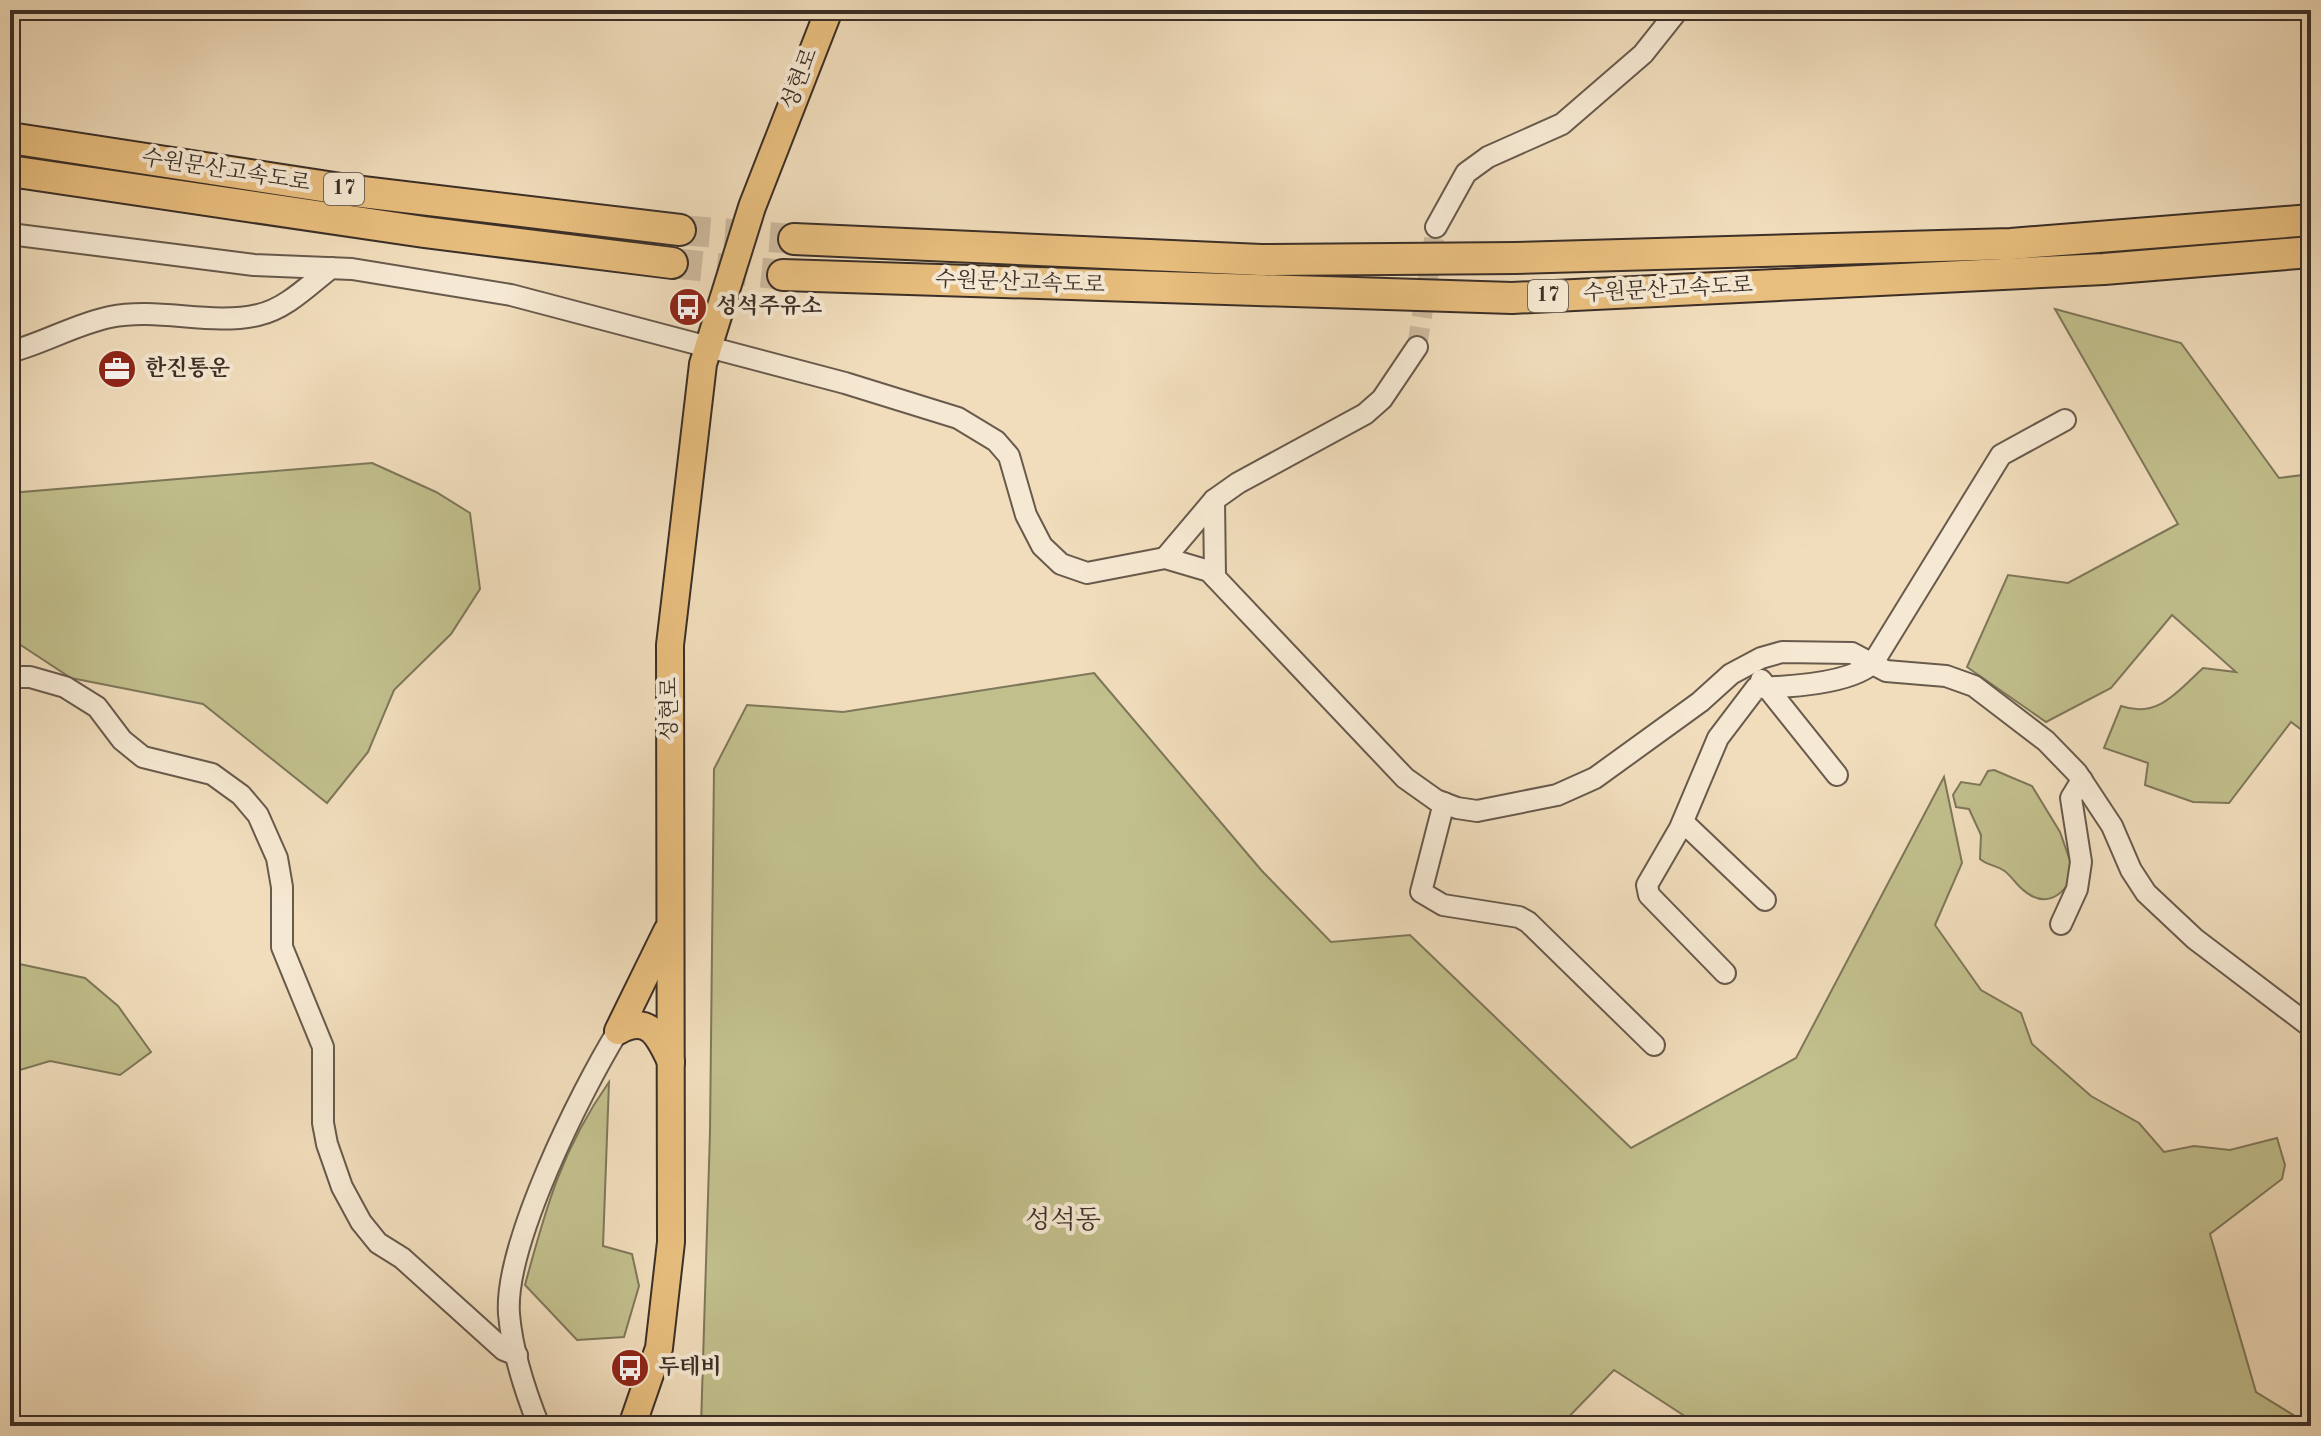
<svg xmlns="http://www.w3.org/2000/svg" width="2321" height="1436" font-family="'Old Standard TT','Noto Serif KR',serif">
<rect width="100%" height="100%" fill="#f1ddbc"/>
<filter id="stains"><feTurbulence type="fractalNoise" baseFrequency=".0025" numOctaves="4"/><feColorMatrix values="0 0 0 0 .2 0 0 0 0 .09 0 0 0 0 .02 0 0 0 .5 -.17"/></filter>
<radialGradient id="worn" r=".72"><stop offset=".6" stop-color="#630" stop-opacity="0"/><stop offset="1" stop-color="#630" stop-opacity=".3"/></radialGradient>
<g fill="#c1bf8c" stroke="#7e775a" stroke-width="2">
<path d="M 2055,309 L 2181,343 L 2279,478 L 2311,474 L 2311,737 L 2291,722 L 2229,803 L 2193,802 L 2145,785 L 2148,763 L 2104,748 L 2121,706 C 2158,719 2178,691 2203,668 L 2236,672 L 2172,615 L 2111,688 L 2046,722 L 1967,667 L 2008,575 L 2068,583 L 2178,524 Z"/>
<path d="M 372,463 L 436,492 L 470,513 L 480,589 L 451,634 L 394,690 L 368,752 L 327,803 L 203,704 L 71,678 L 10,638 L 10,493 Z"/>
<path d="M 1094,673 L 1262,871 L 1331,942 L 1410,935 L 1631,1148 L 1796,1058 L 1944,777 L 1962,863 L 1935,925 L 1981,990 L 2021,1013 L 2032,1044 L 2091,1096 L 2139,1123 L 2164,1152 L 2194,1146 L 2230,1150 L 2277,1138 L 2285,1165 L 2282,1179 L 2210,1234 L 2256,1392 L 2311,1426 L 1700,1426 L 1614,1370 L 1560,1426 L 701,1426 L 710,1132 L 714,769 L 747,705 L 843,712 Z"/>
<path d="M 1994,770 L 2032,786 L 2060,832 L 2074,872 C 2064,897 2044,910 2021,888 C 2015,883 2010,874 2003,870 C 1995,865 1987,865 1980,859 L 1981,835 L 1969,809 L 1956,807 L 1953,795 L 1961,782 L 1980,785 L 1988,771 Z"/>
<path d="M 10,962 L 85,978 L 118,1006 L 151,1052 L 120,1075 L 50,1061 L 10,1073 Z"/>
<path d="M 609,1082 L 603,1246 L 632,1254 L 639,1286 L 624,1337 L 577,1340 L 525,1285 C 546,1207 562,1149 609,1082 Z"/>
</g>
<g fill="none" stroke-linecap="round" stroke-linejoin="round">
<path stroke="#cdba9e" stroke-width="20" stroke-dasharray="20 10" stroke-linecap="butt" d="M 1417,347 L 1436,227"/>
<g stroke="#cdba9e" stroke-width="30" stroke-dasharray="30 15" stroke-linecap="butt">
<path d="M 680,230 L 794,239"/>
<path d="M 672,263 L 783,275"/>
</g>
<defs>
<g id="minor">
<path d="M 1436,227 L 1466,173 L 1488,157 L 1562,124 L 1643,54 L 1678,10"/>
<path d="M 10,234 L 254,265 L 352,269 L 511,295 L 845,383 L 958,418 L 996,441 L 1009,456 L 1026,515 L 1042,546 L 1061,564 L 1087,573 L 1165,558 L 1209,571 L 1405,778 L 1436,800 L 1457,808 L 1477,811 L 1557,795 L 1595,778 L 1700,702 L 1731,674 L 1761,658 L 1782,652 L 1852,653 L 1886,671 L 1946,676 L 1974,686 L 2046,741 L 2077,773 L 2112,826 L 2131,870 L 2146,893 L 2195,939 L 2311,1027"/>
<path d="M 10,352 C 44,343 76,324 110,317 C 159,307 210,326 258,315 C 286,309 309,285 331,268"/>
<path d="M 1214,500 L 1215,577"/>
<path d="M 1165,558 L 1214,500 L 1238,483 L 1365,414 L 1382,399 L 1417,347"/>
<path d="M 10,677 L 30,677 L 65,687 L 97,707 L 122,740 L 143,757 L 212,774 L 241,795 L 258,815 L 277,858 L 282,887 L 282,947 L 323,1047 L 323,1123 L 327,1144 L 342,1187 L 361,1222 L 378,1243 L 402,1258 L 504,1350 L 517,1355"/>
<path d="M 1761,680 L 1837,775"/>
<path d="M 1444,803 L 1421,892 L 1443,905 L 1519,917 L 1528,922 L 1654,1045"/>
<path d="M 1683,822 L 1765,900"/>
<path d="M 2061,924 L 2077,889 L 2081,862 L 2071,798 L 2082,780"/>
<path d="M 1725,973 L 1649,895 L 1647,885 L 1680,828 L 1718,738 L 1756,688 C 1788,687 1850,684 1873,663 L 2001,455 L 2065,420"/>
<path d="M 539,1426 C 525,1391 512,1351 509,1314 C 504,1245 581,1091 618,1031"/>
</g>
<g id="major">
<path d="M 667,931 L 618,1031 C 649,1014 659,1036 671,1062"/>
<path d="M 632,1426 L 659,1348 L 671,1242 L 670,645 L 703,364 L 752,207 L 829,10"/>
</g>
<g id="highway">
<path d="M 10,138 L 354,191 L 680,230"/>
<path d="M 10,171 L 424,232 L 672,263"/>
<path d="M 794,239 L 1261,260 L 1515,258 L 2011,244 L 2311,220"/>
<path d="M 783,275 L 1512,298 L 2104,269 L 2311,252"/>
</g>
</defs>
<use href="#minor" stroke="#685a4c" stroke-width="24"/>
<use href="#major" stroke="#3b2f27" stroke-width="30"/>
<use href="#highway" stroke="#3b2f27" stroke-width="34"/>
<use href="#minor" stroke="#f6e9d3" stroke-width="20"/>
<use href="#major" stroke="#e8be7e" stroke-width="26"/>
<use href="#highway" stroke="#e8be7e" stroke-width="30"/>
</g>
<defs>
<symbol id="bus-disc" viewBox="-11 -11 22 22"><circle r="9.5" fill="#8f2418" stroke="#f6e9d3"/><path d="M-5-6H5V4H4V6H2V4H-2V6H-4V4H-5ZM-3.5-4V0h7V-4ZM-3.5 1.2v1.5H-2V1.2ZM2 1.2v1.5H3.5V1.2Z" fill="#fff"/></symbol>
<symbol id="office-disc" viewBox="-11 -11 22 22"><circle r="9.5" fill="#8f2418" stroke="#f6e9d3"/><path d="M-6-3h4V-5.5h4V-3h4V5H-6ZM-1-4.5V-3h2v-1.5ZM-6 0V1H6V0Z" fill="#fff"/></symbol>
</defs>
<g fill-rule="evenodd">
<use href="#bus-disc" x="666" y="285" width="44" height="44"/>
<use href="#office-disc" x="95" y="347" width="44" height="44"/>
<use href="#bus-disc" x="608" y="1346" width="44" height="44"/>
</g>
<g text-anchor="middle" dominant-baseline="central" stroke-width="8" stroke-linejoin="round" paint-order="stroke">
<g fill="#f6e9d3" stroke="#73675b" stroke-width="2">
<rect x="324" y="173" width="40" height="32" rx="6"/>
<rect x="1528" y="280" width="40" height="32" rx="6"/>
</g>
<g font-size="20" font-weight="bold" fill="#3b2f27">
<text x="344" y="189">17</text>
<text x="1548" y="296">17</text>
</g>
<g font-size="22" fill="#3b2f27" stroke="#f6e9d3">
<text transform="translate(800 79) rotate(-69)">성현로</text>
<text transform="translate(226 171) rotate(9)">수원문산고속도로</text>
<text transform="translate(1020 283) rotate(2)">수원문산고속도로</text>
<text transform="translate(1668 290) rotate(-3)">수원문산고속도로</text>
<text transform="translate(670 709) rotate(-90)">성현로</text>
</g>
<g font-size="22" font-weight="bold" fill="#3b2f27" stroke="#f6e9d3" text-anchor="start">
<text x="716" y="307">성석주유소</text>
<text x="145" y="369">한진통운</text>
<text x="658" y="1368">두테비</text>
</g>
<g font-size="26" fill="#3b2f27" stroke="#f6e9d3">
<text x="1063" y="1221">성석동</text>
</g>
</g>
<rect width="2321" height="1436" fill="none" stroke="#f1ddbc" stroke-width="40"/>
<rect x="12" y="12" width="2297" height="1412" fill="none" stroke="#3b2f27" stroke-width="4"/>
<rect x="20" y="20" width="2281" height="1396" fill="none" stroke="#3b2f27" stroke-width="2"/>
<rect width="100%" height="100%" filter="url(#stains)"/>
<rect width="100%" height="100%" fill="url(#worn)"/>
</svg>
